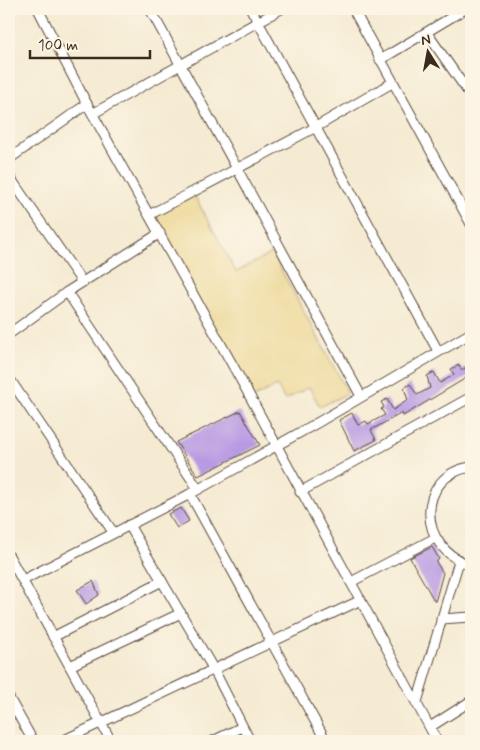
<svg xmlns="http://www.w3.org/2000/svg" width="480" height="750" font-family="Mynerve,sans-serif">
<rect width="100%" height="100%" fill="#fcf5e5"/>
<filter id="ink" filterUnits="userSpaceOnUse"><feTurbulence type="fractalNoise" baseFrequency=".02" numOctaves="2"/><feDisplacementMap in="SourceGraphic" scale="10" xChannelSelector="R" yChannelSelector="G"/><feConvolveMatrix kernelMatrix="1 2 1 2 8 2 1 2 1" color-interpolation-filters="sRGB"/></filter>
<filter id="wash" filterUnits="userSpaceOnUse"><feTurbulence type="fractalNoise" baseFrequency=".0096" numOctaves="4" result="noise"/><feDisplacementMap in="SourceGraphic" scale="20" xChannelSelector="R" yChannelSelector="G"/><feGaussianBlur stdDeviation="1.12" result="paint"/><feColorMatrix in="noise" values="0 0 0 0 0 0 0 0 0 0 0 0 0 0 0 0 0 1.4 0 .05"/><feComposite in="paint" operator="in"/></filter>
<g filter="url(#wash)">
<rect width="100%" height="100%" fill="#f5ebd3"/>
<path fill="#eeda9e" stroke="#94825e" d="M 193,193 L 236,272 L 272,253 L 348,393 L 320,407 L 309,387 L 285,400 L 277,386 L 250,400 L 151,216 Z"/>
<g id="blocks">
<g fill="#b89ae3">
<path d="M 471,364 L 471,375 L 403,416 L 402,413 L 371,430 L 376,440 L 354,451 L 339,420 L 352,413 L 358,425 L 366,421 L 368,424 L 385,415 L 381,409 L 384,407 L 381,402 L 387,399 L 393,410 L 408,400 L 404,388 L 410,384 L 417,395 L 430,388 L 427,376 L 434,372 L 440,383 L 454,375 L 451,369 L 459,365 L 462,370 Z"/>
<path d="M 240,411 L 260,445 L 198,476 L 176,442 Z"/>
<path d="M 181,508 L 189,521 L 177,528 L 168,514 Z"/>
<path d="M 432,547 L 439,559 L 436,562 L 443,573 L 435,602 L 410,558 Z"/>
<path d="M 93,581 L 99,595 L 86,604 L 77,590 Z"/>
</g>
</g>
</g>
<g filter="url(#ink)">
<use href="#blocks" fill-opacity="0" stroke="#574739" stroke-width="1"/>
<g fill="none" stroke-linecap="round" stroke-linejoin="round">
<defs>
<g id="street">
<path d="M 38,9 L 87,104 L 247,391 L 437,741"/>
<path d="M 150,9 L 361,396"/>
<path d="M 251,9 L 438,351"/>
<path d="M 353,9 L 471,224"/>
<path d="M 427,33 L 471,96"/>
<path d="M 380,60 L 465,9"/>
<path d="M 94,113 L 281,9"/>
<path d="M 9,159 L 87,104"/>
<path d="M 9,176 L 82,282"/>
<path d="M 149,215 L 316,127 L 392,83"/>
<path d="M 67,292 L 198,489"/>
<path d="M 9,334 L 67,292 L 160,233"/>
<path d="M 9,378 L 113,532"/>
<path d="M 471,467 C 416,475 416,549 471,565"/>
<path d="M 300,492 L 471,397"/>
<path d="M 190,494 L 326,741"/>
<path d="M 129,525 L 214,670 L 250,741"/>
<path d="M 9,556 L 111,741"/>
<path d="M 23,580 L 190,494 L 317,423 L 471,333"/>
<path d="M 351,582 L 435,538"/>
<path d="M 441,619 L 471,617"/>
<path d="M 53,637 L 162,581"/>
<path d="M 70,666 L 181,613"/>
<path d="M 9,698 L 33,741"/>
<path d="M 417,702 L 459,561"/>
<path d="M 430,727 L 471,701"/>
<path d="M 62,741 L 361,600"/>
<path d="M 213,741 L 242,727"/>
</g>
</defs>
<use href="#street" stroke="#574739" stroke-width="11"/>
<use href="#street" stroke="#fff" stroke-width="9"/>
</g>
</g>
<rect width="480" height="750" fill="none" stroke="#fcf5e5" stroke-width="30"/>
<g transform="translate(428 52) rotate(349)" stroke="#fcf5e5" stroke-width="4" paint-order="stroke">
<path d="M0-4L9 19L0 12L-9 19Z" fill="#3b2a1e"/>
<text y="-8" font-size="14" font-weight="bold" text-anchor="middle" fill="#3b2a1e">N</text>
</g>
<path d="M30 50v8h120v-8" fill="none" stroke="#3b2a1e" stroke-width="2.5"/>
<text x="38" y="50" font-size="15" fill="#3b2a1e" stroke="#fcf5e5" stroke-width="4" paint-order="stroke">100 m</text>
</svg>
